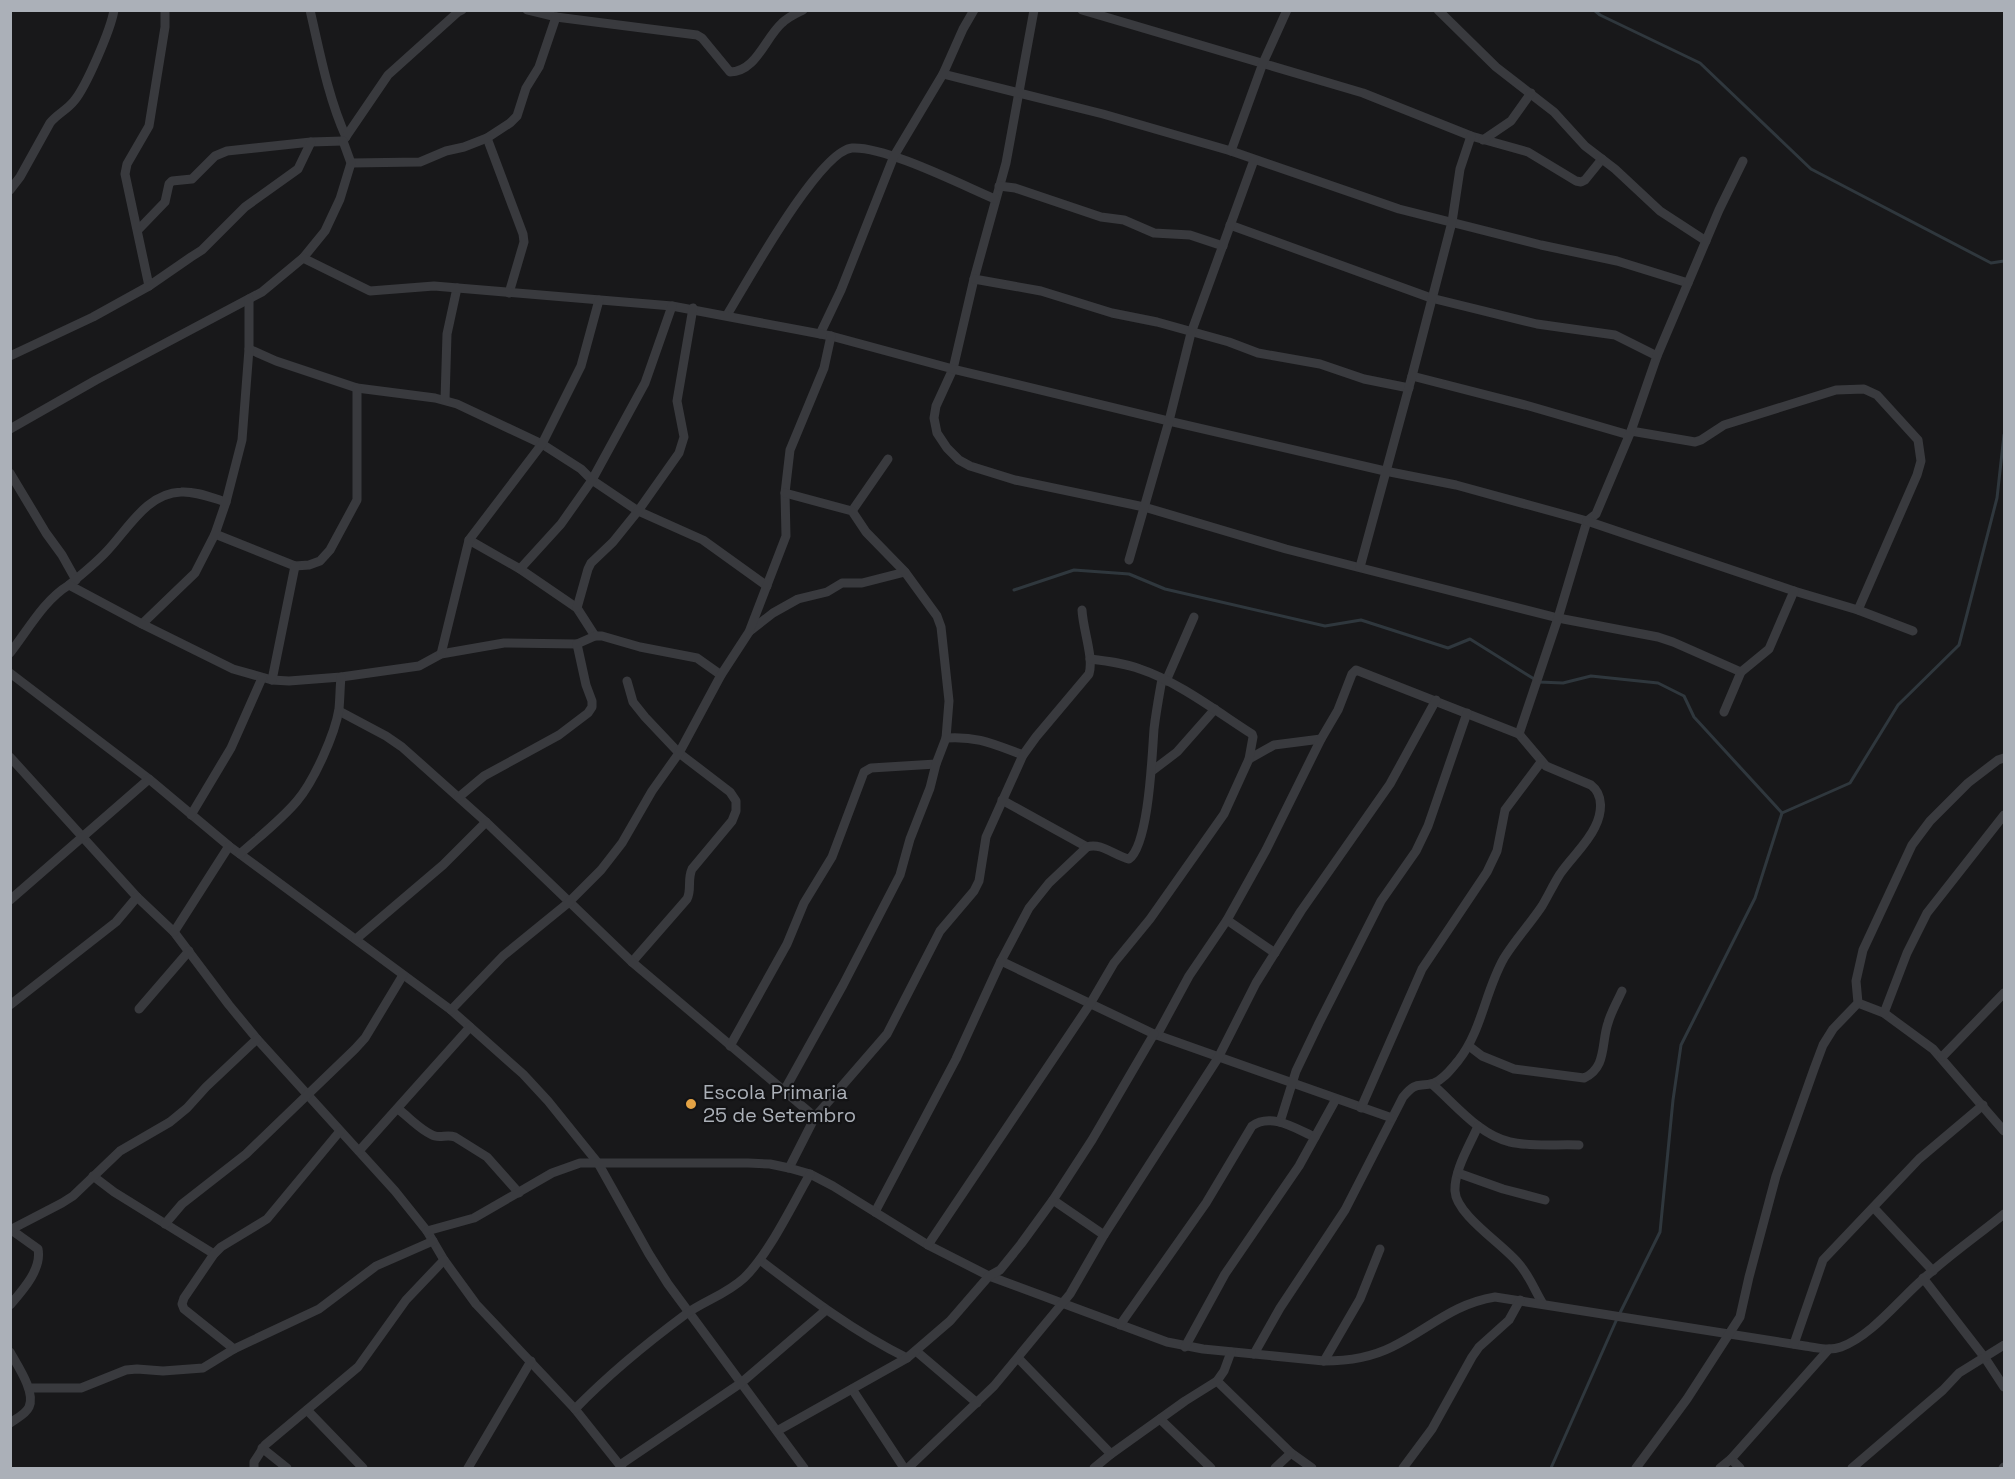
<svg xmlns="http://www.w3.org/2000/svg" width="2015" height="1479" font-family="'Space Grotesk',sans-serif">
<rect width="100%" height="100%" fill="#18181a"/>
<g fill="none" stroke-linecap="round" stroke-linejoin="round">
<g stroke="#2f373d" stroke-width="3">
<path d="M 1594,10 L 1600,15 L 1700,63 L 1811,169 L 1991,263 L 2004,261"/>
<path d="M 1014,590 L 1074,570 L 1129,574 L 1165,589 L 1325,626 L 1361,620 L 1448,648 L 1470,639 L 1539,682 L 1563,683 L 1591,676 L 1658,683 L 1684,696 L 1694,717 L 1782,813"/>
<path d="M 1551,1468 L 1616,1321 L 1660,1232 L 1673,1100 L 1681,1045 L 1755,898 L 1782,813 L 1850,783 L 1898,705 L 1959,645 L 1997,498 L 2004,435"/>
</g>
<g stroke="#393a3e" stroke-width="9">
<path d="M 310,10 C 320,53 328,97 346,137"/>
<path d="M 527,10 L 556,17 L 697,35 L 702,38 L 730,72 C 756,72 765,38 782,23 C 788,17 795,14 803,10"/>
<path d="M 1034,10 L 1006,163 L 974,279 L 953,369 L 936,406 L 934,418 L 937,433 L 947,448 L 959,460 L 970,466 L 1015,480 L 1144,507 L 1286,549 L 1558,618 L 1658,637 L 1673,642 L 1741,672"/>
<path d="M 1082,10 L 1363,93 L 1471,136 L 1528,152 L 1576,181 L 1581,182 L 1585,180 L 1602,159"/>
<path d="M 1438,10 L 1496,67 L 1554,112 L 1585,146 L 1615,169 L 1660,211 L 1706,241"/>
<path d="M 943,74 L 1103,114 L 1231,151 L 1399,209 L 1541,245 L 1617,261 L 1688,283"/>
<path d="M 487,138 L 523,234 L 524,242 L 509,293"/>
<path d="M 1483,140 L 1511,121 L 1531,93"/>
<path d="M 343,141 L 388,75 L 458,12 L 462,10"/>
<path d="M 1231,151 L 1263,63 L 1287,10"/>
<path d="M 351,163 L 420,162 L 446,151 L 464,147 L 487,138 L 510,123 L 517,116 L 526,88 L 539,67 L 556,17"/>
<path d="M 999,186 L 1015,188 L 1101,217 L 1124,220 L 1154,233 L 1190,235 L 1223,246"/>
<path d="M 10,190 L 20,177 L 50,123 C 57,114 67,110 74,101 C 86,87 111,29 114,10"/>
<path d="M 1230,225 L 1431,298 L 1537,324 L 1615,335 L 1657,356"/>
<path d="M 138,230 L 165,202 L 169,184 L 172,181 L 192,179 L 215,156 L 227,151 L 311,142 L 343,141"/>
<path d="M 303,258 L 325,231 L 340,199 L 351,163 L 343,141"/>
<path d="M 974,279 L 1041,291 L 1112,313 L 1157,322 L 1229,342 L 1258,353 L 1320,364 L 1364,379 L 1409,388"/>
<path d="M 149,286 L 125,174 L 127,164 L 149,126 L 165,27 L 165,10"/>
<path d="M 727,315 C 746,284 819,151 852,148 C 885,146 962,185 995,199"/>
<path d="M 820,334 L 841,290 L 894,156 L 943,74 L 963,29 L 974,10"/>
<path d="M 249,349 L 276,361 L 357,388 L 435,398 L 457,404 L 542,444 L 581,469 L 592,480 L 638,511 L 703,540 L 767,586"/>
<path d="M 10,356 L 93,317 L 149,286 L 191,257 L 202,250 L 245,207 L 298,169 L 311,142"/>
<path d="M 1412,376 L 1529,406 L 1629,435"/>
<path d="M 445,400 L 447,334 L 457,288"/>
<path d="M 10,429 L 96,380 L 262,292 L 303,258 L 370,291 L 434,286 L 672,306 L 831,336 L 953,369 L 1169,421 L 1385,471 L 1456,485 L 1587,521 L 1558,618 L 1519,734 L 1546,766 L 1591,785 C 1604,795 1602,813 1595,827 C 1587,844 1571,858 1560,874 C 1553,885 1548,896 1542,906 C 1530,924 1515,940 1504,958 C 1485,991 1482,1031 1458,1061 C 1451,1069 1444,1079 1434,1083 C 1418,1088 1417,1080 1403,1097 L 1345,1210 L 1280,1308 L 1254,1354"/>
<path d="M 1631,431 L 1695,442 L 1701,440 L 1724,425 L 1836,390 L 1864,389 L 1877,395 L 1918,440 L 1921,461 L 1917,475 L 1858,610"/>
<path d="M 10,473 L 46,533 L 62,555 L 76,580"/>
<path d="M 852,511 L 888,459"/>
<path d="M 1587,521 L 1596,514 L 1631,431 L 1657,356 L 1719,210 L 1743,161"/>
<path d="M 1587,521 L 1794,591 L 1858,610 L 1913,631"/>
<path d="M 215,534 L 295,566 L 309,565 L 320,561 L 330,550 L 357,500 L 357,388"/>
<path d="M 469,540 L 520,569 L 577,608 L 595,636"/>
<path d="M 1129,560 L 1169,421 L 1191,333 L 1254,160"/>
<path d="M 1360,567 L 1412,376 L 1452,222 L 1460,169 L 1471,136"/>
<path d="M 520,569 L 561,524 L 592,480 L 645,383 L 672,306"/>
<path d="M 69,585 C 82,574 96,563 107,551 C 128,529 147,493 181,492 C 196,491 212,498 226,502"/>
<path d="M 577,608 L 588,569 L 591,563 L 613,542 L 638,511 L 679,453 L 684,437 L 677,401 L 693,308"/>
<path d="M 142,624 L 195,573 L 215,534 L 226,502 L 242,440 L 249,349 L 249,299"/>
<path d="M 750,631 L 773,613 L 798,599 L 827,592 L 842,583 L 862,583 L 905,572"/>
<path d="M 10,653 C 28,630 44,600 69,585 L 142,624 L 233,669 L 272,680 L 289,681 L 341,677 L 419,666 L 441,654 L 504,643 L 577,644 L 595,636 L 602,636 L 640,647 L 697,658 L 721,675"/>
<path d="M 441,654 L 469,540 L 542,444 L 581,366 L 599,300"/>
<path d="M 10,673 L 149,779 L 229,846 L 451,1010 L 523,1074 L 548,1101 L 598,1163 L 649,1254 L 668,1284 L 804,1468"/>
<path d="M 272,680 L 295,566"/>
<path d="M 627,681 L 633,702 L 645,717 L 679,753 L 730,792 L 736,801 L 736,811 L 732,821 L 692,869 C 687,880 692,889 687,899 L 632,962"/>
<path d="M 1166,681 L 1194,617"/>
<path d="M 339,711 L 386,736 L 402,747 L 486,822 L 632,962 L 815,1117"/>
<path d="M 1724,712 L 1741,672 L 1769,649 L 1794,591"/>
<path d="M 946,738 C 978,736 993,744 1023,755"/>
<path d="M 10,757 L 137,897 L 174,932 L 229,1005 L 257,1039 L 395,1191 L 427,1231 L 444,1260 L 476,1304 L 575,1409 L 622,1468"/>
<path d="M 1249,759 L 1274,745 L 1321,739"/>
<path d="M 1152,771 L 1177,752 L 1215,709"/>
<path d="M 459,797 L 484,776 L 559,735 L 588,713 L 592,707 L 592,701 L 586,685 L 577,644"/>
<path d="M 1002,800 L 1087,847"/>
<path d="M 191,815 L 231,748 L 262,678"/>
<path d="M 240,854 C 259,837 281,820 297,801 C 314,781 335,734 339,709 C 340,698 340,687 341,677"/>
<path d="M 10,900 L 149,779"/>
<path d="M 1227,920 L 1275,953"/>
<path d="M 174,932 L 229,846"/>
<path d="M 356,939 L 443,865 L 486,822"/>
<path d="M 1001,961 L 1154,1034 L 1392,1118"/>
<path d="M 1858,1003 L 1884,1013 L 1933,1049 L 2004,1131"/>
<path d="M 10,1005 L 116,922 L 137,897"/>
<path d="M 139,1009 L 189,951"/>
<path d="M 451,1010 L 503,956 L 568,903 L 601,870 L 622,843 L 652,791 L 679,753 L 721,675 L 749,632 L 786,536 L 785,493 L 790,450 L 824,368 L 831,336"/>
<path d="M 1884,1013 L 1907,953 L 1927,913 L 2004,815"/>
<path d="M 1157,1035 L 1189,976 L 1227,920 L 1266,850 L 1321,739 L 1338,710 L 1352,674 L 1356,670 L 1519,734"/>
<path d="M 730,1046 L 787,944 L 804,903 L 832,857 L 864,772 L 871,768 L 936,764"/>
<path d="M 1469,1046 L 1482,1056 L 1514,1069 L 1584,1078 C 1607,1068 1601,1043 1608,1023 C 1611,1012 1617,1002 1622,991"/>
<path d="M 1942,1057 L 2004,993"/>
<path d="M 1432,1084 C 1455,1104 1479,1135 1510,1142 C 1532,1147 1557,1144 1579,1145"/>
<path d="M 784,1091 L 843,985 L 900,875 L 910,839 L 930,788 L 936,764 L 946,738 L 949,701 L 941,627 L 937,616 L 905,572 L 866,532 L 852,511 L 785,493"/>
<path d="M 1361,1108 L 1422,969 L 1487,872 L 1497,851 L 1505,810 L 1541,762"/>
<path d="M 398,1109 C 409,1117 422,1132 435,1136 C 442,1138 447,1134 455,1137 L 487,1157 L 519,1193"/>
<path d="M 1280,1122 L 1296,1071 L 1319,1023 L 1381,901 L 1416,851 L 1428,826 L 1467,713"/>
<path d="M 1478,1126 C 1470,1145 1454,1170 1455,1191 C 1456,1215 1504,1245 1519,1264 C 1529,1275 1535,1291 1543,1304"/>
<path d="M 359,1151 L 470,1027"/>
<path d="M 789,1168 L 815,1117 L 887,1034 L 940,931 L 974,891 L 979,881 L 986,837 L 1023,755 L 1036,737 L 1089,674 C 1094,658 1083,630 1082,610"/>
<path d="M 1458,1173 L 1503,1189 L 1545,1200"/>
<path d="M 93,1176 L 114,1192 L 214,1254"/>
<path d="M 1053,1200 L 1104,1235"/>
<path d="M 1874,1208 L 1933,1271"/>
<path d="M 875,1212 L 956,1059 L 1001,961 L 1029,908 L 1049,883 L 1087,847 C 1101,842 1115,856 1129,859 C 1149,844 1152,755 1154,729 C 1156,712 1159,696 1162,679"/>
<path d="M 165,1224 L 182,1204 L 246,1154 L 355,1049 L 365,1038 L 403,975"/>
<path d="M 10,1229 L 38,1249 C 42,1269 23,1290 10,1305"/>
<path d="M 10,1230 L 62,1203 L 73,1196 L 120,1151 L 170,1122 L 187,1108 L 206,1087 L 257,1039"/>
<path d="M 427,1231 L 474,1218 L 552,1173 L 580,1163 L 748,1163 L 770,1164 L 789,1168 L 810,1174 L 833,1186 L 928,1245 L 989,1276 L 1167,1342 L 1203,1349 L 1324,1361 C 1347,1361 1370,1358 1392,1347 C 1429,1329 1452,1304 1495,1297 L 1805,1346 C 1817,1348 1830,1351 1841,1347 C 1871,1336 1898,1301 1922,1280 C 1948,1256 1977,1236 2004,1214"/>
<path d="M 928,1245 L 1090,1004 L 1114,963 L 1150,919 L 1224,814 L 1249,759 L 1253,737 L 1252,734 C 1219,713 1177,681 1140,669 C 1124,663 1107,661 1090,659"/>
<path d="M 760,1260 C 807,1296 854,1332 907,1358"/>
<path d="M 1923,1278 L 1985,1358 L 2004,1387"/>
<path d="M 1120,1325 L 1206,1203 L 1252,1126 C 1271,1112 1296,1129 1315,1137"/>
<path d="M 1794,1344 L 1823,1260 L 1919,1159 L 1983,1105"/>
<path d="M 1185,1347 L 1225,1274 L 1299,1166 L 1336,1099"/>
<path d="M 234,1349 L 184,1309 L 182,1304 L 184,1298 L 214,1254 L 221,1247 L 267,1219 L 340,1131"/>
<path d="M 916,1351 L 977,1403"/>
<path d="M 10,1352 C 17,1365 36,1392 29,1407 C 26,1414 17,1418 10,1423"/>
<path d="M 1018,1358 L 1111,1454"/>
<path d="M 1324,1361 L 1360,1299 L 1380,1249"/>
<path d="M 1217,1381 L 1291,1453 L 1312,1468"/>
<path d="M 29,1388 L 81,1388 L 126,1370 L 137,1369 L 163,1371 L 203,1368 L 234,1349 L 319,1309 L 376,1266 L 433,1241"/>
<path d="M 852,1389 L 904,1468"/>
<path d="M 575,1409 C 609,1374 647,1343 686,1314 C 704,1301 727,1294 744,1278 C 769,1254 792,1205 810,1174"/>
<path d="M 307,1410 L 363,1468"/>
<path d="M 1160,1419 L 1211,1468"/>
<path d="M 777,1431 L 907,1358 L 950,1321 L 989,1276 L 1000,1270 L 1021,1244 L 1053,1200 L 1092,1140 L 1154,1034"/>
<path d="M 262,1448 L 287,1468"/>
<path d="M 1731,1459 L 1740,1468"/>
<path d="M 620,1465 L 741,1383 L 826,1310"/>
<path d="M 254,1468 L 254,1462 L 265,1445 L 358,1367 L 406,1300 L 444,1260"/>
<path d="M 468,1468 L 531,1361"/>
<path d="M 908,1468 L 994,1386 L 1070,1294 L 1104,1235 L 1218,1058 L 1256,983 L 1301,911 L 1390,784 L 1436,700"/>
<path d="M 1094,1468 L 1111,1454 L 1185,1401 L 1217,1381 L 1224,1371 L 1231,1352"/>
<path d="M 1275,1468 L 1291,1453"/>
<path d="M 1403,1468 L 1432,1429 L 1472,1357 L 1479,1347 L 1509,1320 L 1520,1300"/>
<path d="M 1636,1468 L 1687,1399 L 1740,1317 L 1749,1277 L 1776,1176 L 1814,1069 L 1823,1045 L 1833,1029 L 1858,1003 L 1856,981 L 1863,950 L 1912,845 L 1930,821 L 1968,783 L 1998,760 L 2004,758"/>
<path d="M 1720,1468 L 1731,1459 L 1829,1349"/>
<path d="M 1852,1468 L 1943,1390 L 1959,1373 L 2004,1345"/>
<path d="M 2003,1468 L 2004,1467"/>
</g>
</g>
<circle fill="#e4a345" stroke="#131315" stroke-width="2" cx="691" cy="1104" r="6"/>
<g text-anchor="middle" dominant-baseline="central" stroke-width="4.5" stroke-linejoin="round" paint-order="stroke">
<g font-size="20" fill="#abb0b8" stroke="#131315" text-anchor="start">
<text x="703" y="1092">Escola Primaria<tspan x="703" dy="23">25 de Setembro</tspan></text>
</g>
</g>
<rect width="2015" height="1479" fill="none" stroke="#abb0b8" stroke-width="24"/>
</svg>
